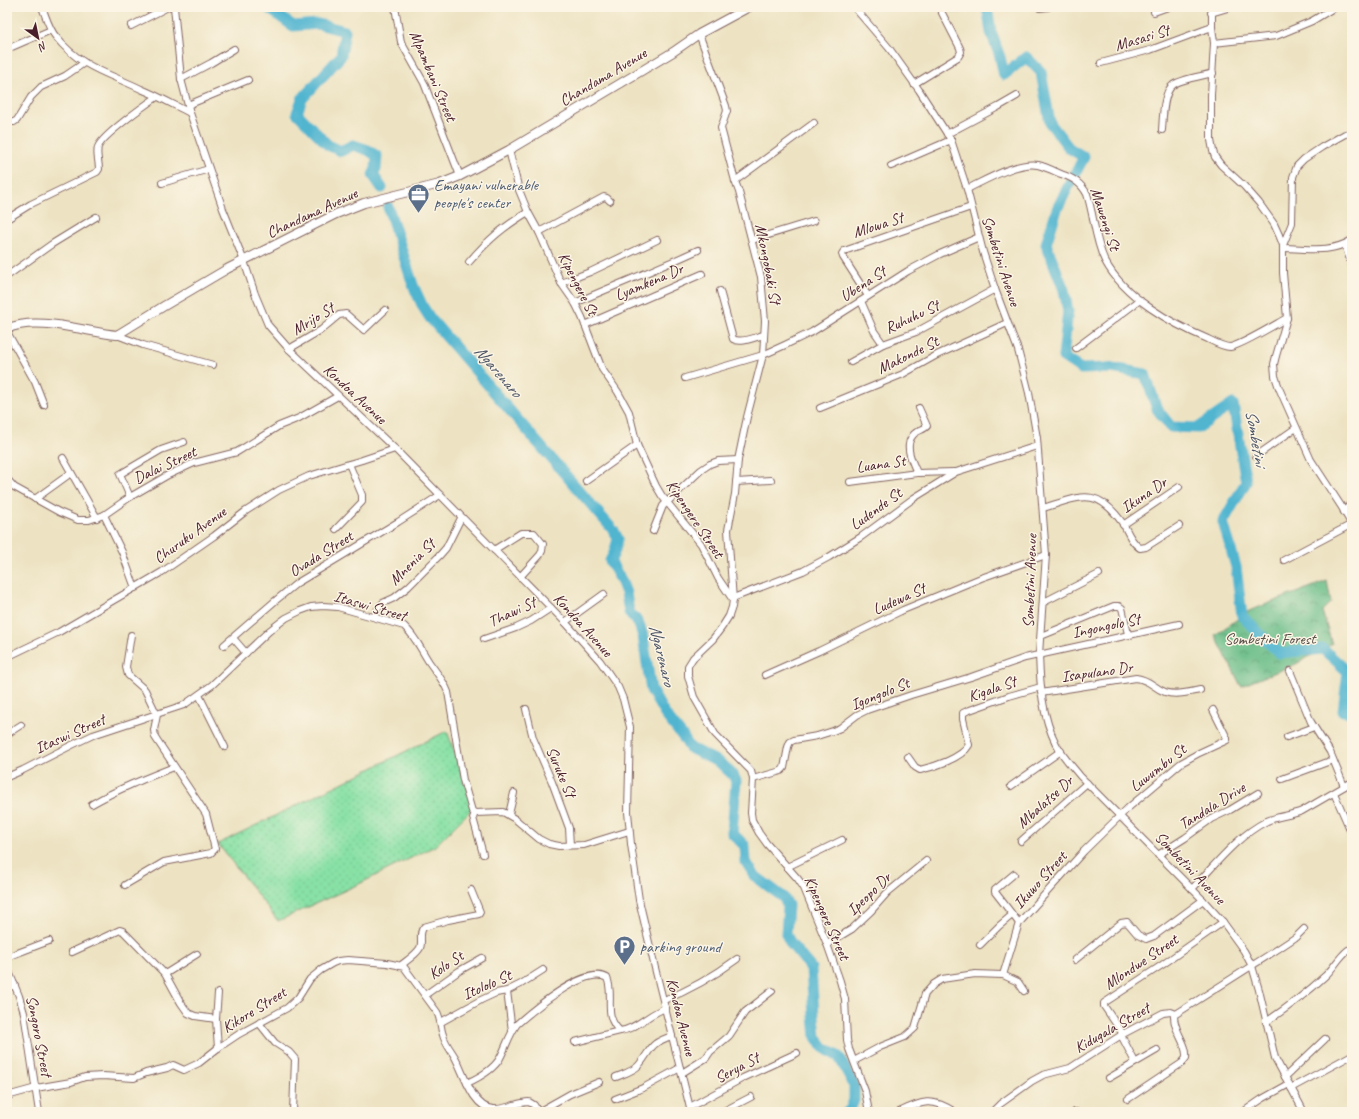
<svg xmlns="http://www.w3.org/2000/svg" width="1359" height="1119" font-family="Caveat,sans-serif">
<defs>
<pattern id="grass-dots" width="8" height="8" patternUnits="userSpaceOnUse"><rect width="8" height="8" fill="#88e1a6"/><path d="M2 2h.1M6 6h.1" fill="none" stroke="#77c18f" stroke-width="1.8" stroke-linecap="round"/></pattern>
<pattern id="forest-crowns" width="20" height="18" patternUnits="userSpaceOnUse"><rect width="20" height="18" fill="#6ebf8b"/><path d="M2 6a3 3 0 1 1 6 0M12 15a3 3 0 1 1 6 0" fill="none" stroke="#5c9b72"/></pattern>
</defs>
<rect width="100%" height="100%" fill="#fcf5e5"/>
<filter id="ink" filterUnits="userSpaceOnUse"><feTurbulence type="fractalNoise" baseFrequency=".025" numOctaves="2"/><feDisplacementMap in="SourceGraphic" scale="8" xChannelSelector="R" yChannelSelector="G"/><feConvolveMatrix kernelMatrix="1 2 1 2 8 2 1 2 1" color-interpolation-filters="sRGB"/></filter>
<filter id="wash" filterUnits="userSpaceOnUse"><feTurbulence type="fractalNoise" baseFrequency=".012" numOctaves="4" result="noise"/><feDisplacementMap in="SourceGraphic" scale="16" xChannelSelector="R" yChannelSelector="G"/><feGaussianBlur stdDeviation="0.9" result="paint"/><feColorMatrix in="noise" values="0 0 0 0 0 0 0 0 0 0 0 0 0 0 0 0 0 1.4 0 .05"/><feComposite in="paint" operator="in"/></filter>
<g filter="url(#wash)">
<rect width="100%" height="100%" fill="#ede3c3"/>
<path fill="url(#grass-dots)" stroke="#698068" d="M 447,731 L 474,807 L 435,846 L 361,883 L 278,921 L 218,844 Z"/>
<path fill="url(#forest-crowns)" stroke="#5c6f5b" d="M 1327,581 L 1331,602 L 1322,611 L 1332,644 L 1296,664 L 1241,686 L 1215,635 L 1249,611 Z"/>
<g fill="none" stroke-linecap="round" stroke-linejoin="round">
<g stroke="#51b5d0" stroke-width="11">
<path d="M 267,7 L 293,26 L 318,24 L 345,31 L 341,56 L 302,99 L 297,113 L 328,145 L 341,151 L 353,145 L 368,150 L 377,156 L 376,169 L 373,175 L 382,188"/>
<path d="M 955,7 L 959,7"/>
<path d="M 987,7 L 991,32 L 1000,57 L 1004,75 L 1026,57 L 1041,72 L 1050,123 L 1069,148 L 1084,157 L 1075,174"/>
<path d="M 1070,183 L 1057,209 L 1046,244 L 1064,290 L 1068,311 L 1063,357 L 1081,369 L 1112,368 L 1145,374 L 1157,409 L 1171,427 L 1198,428 L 1233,404 L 1246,482 L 1223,522 L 1236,567 L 1242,616 L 1279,653 L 1323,649 L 1348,672 L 1343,711 L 1352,713"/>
<path d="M 388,207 L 413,285 L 423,307 L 430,318 L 614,531 L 618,539 L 614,553 L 610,561 L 621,580 L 626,593 L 629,612 L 638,622 L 643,636 L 651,690 L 664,713 L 683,737 L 690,748 L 720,763 L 733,775 L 736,781 L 732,833 L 745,846 L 746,862 L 755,876 L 783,897 L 788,905 L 786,934 L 791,944 L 811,968 L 814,1016 L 816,1037 L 823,1047 L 839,1057 L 854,1085 L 854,1100 L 850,1110 L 847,1112"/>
</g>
</g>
</g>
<g filter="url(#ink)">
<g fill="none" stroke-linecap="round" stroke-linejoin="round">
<defs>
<g id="minor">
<path d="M 42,7 C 46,17 49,29 56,37 C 81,68 108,73 141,89 C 158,96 174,105 190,113"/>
<path d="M 174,7 L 181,79 L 190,113 L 223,209 L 244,261 L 255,294 L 268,325 L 289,349 L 395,449 L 565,622 L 600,661 L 618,687 L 623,699 L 630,727 L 628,812 L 631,844 L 639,900 L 655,968 L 691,1112"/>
<path d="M 395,7 L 401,42 L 424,83 L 460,176"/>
<path d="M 854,7 L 889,48 L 919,90 L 951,140 L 967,189 L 983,252 L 995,289 L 1018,350 L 1029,393 L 1037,438 L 1046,555 L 1039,654 C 1040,685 1042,716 1056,744 C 1062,756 1072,766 1080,776 L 1203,900 L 1223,922 L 1244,951 L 1252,966 L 1259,990 L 1275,1058 L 1304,1112"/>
<path d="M 1212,7 L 1212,27 L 1214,43 L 1211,95 L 1211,140 L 1213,151 L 1215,157 L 1221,165 L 1244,186 L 1259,203 L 1274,224 L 1279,235 L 1283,245 L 1283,273 L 1287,318 L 1276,356 L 1274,364 L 1275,376 L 1279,388 L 1311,460 L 1341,506 L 1352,525"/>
<path d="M 1040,8 L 1048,7"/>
<path d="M 1154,12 L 1168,7"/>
<path d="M 1211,13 L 1231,7"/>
<path d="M 131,26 L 168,7"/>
<path d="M 699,34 L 726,106 L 727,111 L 721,128 L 735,181 L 739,192 L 761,277 L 765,321 L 763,355 L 747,417 L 738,460 L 735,494 L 728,530 L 733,600"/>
<path d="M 1214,43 L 1276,36 L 1312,21 L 1335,7"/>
<path d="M 7,49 L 51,30"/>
<path d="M 1101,63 L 1150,50 L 1212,27"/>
<path d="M 181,79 L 211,63 L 234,49"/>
<path d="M 914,84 L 958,57 L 961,52 L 960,48 L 942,13"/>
<path d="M 188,105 L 248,80"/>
<path d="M 7,122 L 14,122 L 17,120 L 31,97 L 41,87 L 65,76 L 84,63"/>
<path d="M 1162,130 C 1163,118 1163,92 1173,85 C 1180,79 1203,76 1213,73"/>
<path d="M 947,134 L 998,107 L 1017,96"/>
<path d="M 509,150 L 519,190 L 528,212 L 539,232 L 561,283 L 575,303 L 582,317 L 602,369 L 618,392 L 629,412 L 637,445 L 656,486 L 662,496 L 701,544 L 718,578 L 733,600 L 732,607 L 729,616 L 722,627 L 713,639 L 693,658 L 688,666 L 688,676 L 694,697 L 715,734 L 751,771 L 753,779 L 751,813 L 752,820 L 759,833 L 767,844 L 798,879 L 804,888 L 827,944 L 840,981 L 845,999 L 847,1040 L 849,1049 L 865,1091 L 869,1112"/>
<path d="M 891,166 L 951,140"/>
<path d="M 735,181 L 814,123"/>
<path d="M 162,183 L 209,169"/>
<path d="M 967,189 C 986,180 1018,161 1038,165 C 1046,167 1054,171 1061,174 C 1073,178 1081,183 1087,194 C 1094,216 1095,241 1105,261 C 1124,297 1172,324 1208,339 C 1214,342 1223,347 1230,347 C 1240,346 1276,324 1287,318"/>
<path d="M 7,219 L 31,204 L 97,172 L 99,169 C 99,162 96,154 98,147 C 102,136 145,105 157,97"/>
<path d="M 539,232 L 604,197 L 607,198 L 610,201"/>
<path d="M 752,240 L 814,221"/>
<path d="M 1283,245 L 1292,223 L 1293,177 L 1297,166 L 1304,159 L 1322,147 L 1345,134 L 1352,132"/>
<path d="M 1345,245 L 1352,266"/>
<path d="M 1283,248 C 1308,248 1329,254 1352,240"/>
<path d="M 469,262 C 489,239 502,228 528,212"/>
<path d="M 7,276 L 52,244 L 96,217"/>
<path d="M 561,283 L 590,272 L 657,240"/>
<path d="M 720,291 L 733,339 C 741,344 755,337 764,335"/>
<path d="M 868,296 L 843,257 L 842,254 L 844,251 L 971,207"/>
<path d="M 861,301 L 874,331 L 883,344 L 916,332 L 995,289"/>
<path d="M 575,303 C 616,285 657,269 698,250"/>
<path d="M 585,325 L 702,274"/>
<path d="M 7,332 L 35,382 L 44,405"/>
<path d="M 117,335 L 143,345 L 213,365"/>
<path d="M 1076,348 L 1140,300"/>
<path d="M 289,349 L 321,330 L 339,315 L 346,314 L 364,330 L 385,310"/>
<path d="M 851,362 L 883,344"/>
<path d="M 685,378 L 763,355 L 785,345 L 812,332 L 908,271 L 940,254 L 979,237"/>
<path d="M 820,408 L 903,374 L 937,355 L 1007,323"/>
<path d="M 1256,456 L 1296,428"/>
<path d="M 63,458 L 97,518"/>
<path d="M 917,473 C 912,461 903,445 914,434 C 918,430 924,430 927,426 L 919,408"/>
<path d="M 7,479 L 14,487 L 59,512 L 78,520 L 89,520 L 104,515 L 130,497 L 168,475 L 194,463 L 237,452 L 279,426 L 299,418 L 338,396"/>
<path d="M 586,481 L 637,445"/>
<path d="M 736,482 L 771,480"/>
<path d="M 850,482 L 917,473 L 954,472"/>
<path d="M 130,497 L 120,474 L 122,473 L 161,450 L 184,442"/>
<path d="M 35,499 L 71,473"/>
<path d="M 1043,508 C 1082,496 1097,486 1124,525 C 1128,533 1132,543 1140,548 L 1146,547 L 1179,526"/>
<path d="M 1344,512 L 1352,502"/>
<path d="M 104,515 L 122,552 L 135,588"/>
<path d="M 1123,525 L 1179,487"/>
<path d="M 336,529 L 362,502 L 362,495 L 349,464"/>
<path d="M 653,531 L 663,506 L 701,470 L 710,464 L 718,461 L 738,460"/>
<path d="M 494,550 L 521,533 L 534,533 L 543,544 L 542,551 L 540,555 L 520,577"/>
<path d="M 1284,560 L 1352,524"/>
<path d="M 733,598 L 803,571 L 829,557 L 861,537 L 914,498 L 956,472 L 1037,446"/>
<path d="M 1044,602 L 1099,574"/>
<path d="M 374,617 L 379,607 L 383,603 L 394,598 L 408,587 L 439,556 L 446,548 L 461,518"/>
<path d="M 565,622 L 604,594"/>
<path d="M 1041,636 L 1114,606 L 1119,606 L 1122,608 L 1128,634"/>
<path d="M 233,638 L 246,653"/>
<path d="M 484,639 L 516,628 L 531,621 L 551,608"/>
<path d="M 224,645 L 275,601 L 297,583 L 398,522 L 440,495"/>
<path d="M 7,657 L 59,632 L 162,572 L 214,536 L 246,511 L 279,490 L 309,476 L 362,460 L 395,449"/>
<path d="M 1290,671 L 1311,722 L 1330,752 L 1344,786"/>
<path d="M 765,675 L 819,651 L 903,610 L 981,578 L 1046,555"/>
<path d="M 1041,693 L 1136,678 C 1151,680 1152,687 1165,692 C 1175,696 1189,692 1200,690"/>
<path d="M 199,695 L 225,747"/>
<path d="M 526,709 L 533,738 L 552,782 L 569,828 L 570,845"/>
<path d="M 7,734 L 21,725"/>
<path d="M 1287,737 L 1314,727"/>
<path d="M 908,757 L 915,767 L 920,770 C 934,767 962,758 969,745 L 963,719 L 963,713 L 967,711 L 1009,696 L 1041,687"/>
<path d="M 7,777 L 23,770 L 72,745 L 93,735 L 184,705 L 212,685 L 269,631 L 286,618 L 300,611 L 311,607 L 323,606 L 338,607 L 404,626 C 416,637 421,650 429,662 C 436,672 444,681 448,692 L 463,780 L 472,811 L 475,813 L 503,812 L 515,819 L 539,839 L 549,844 L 559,846 L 584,845 L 629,831"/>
<path d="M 753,779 L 781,771 L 784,768 L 788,747 L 790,742 L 794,740 L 817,736 L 833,731 L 840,728 L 857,715 L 867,710 L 911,695 L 971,677 L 1025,658 L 1179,624"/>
<path d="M 1282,779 L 1333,760"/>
<path d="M 1011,786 L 1061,751"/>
<path d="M 1334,793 L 1352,834"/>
<path d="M 92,804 C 118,789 146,778 174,767"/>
<path d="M 475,813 L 473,818 L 483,854"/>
<path d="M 509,814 L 514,793"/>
<path d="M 1021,841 L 1087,783"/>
<path d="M 1158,855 L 1185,838 L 1211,819 L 1230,810 L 1258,793"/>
<path d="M 787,867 L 842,840"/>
<path d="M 1014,874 L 995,890 L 995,892 L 1019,923"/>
<path d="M 125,885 L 164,862 L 211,853 L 215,849 L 206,814 L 155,737 L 154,730 L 157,715 L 145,690 L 128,675 L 126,667 L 131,635"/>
<path d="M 1192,889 C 1215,865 1237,836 1267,821 C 1278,816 1290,816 1302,811 L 1352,782"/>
<path d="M 827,944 L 852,929 L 871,911 L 887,893 L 926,861"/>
<path d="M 980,945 L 999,926 L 1012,915"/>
<path d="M 72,952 L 120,930 L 123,931 L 165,974 L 181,1003 L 188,1013 L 195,1016 L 216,1019"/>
<path d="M 7,957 L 49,941"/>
<path d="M 1075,960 L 1121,923 L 1127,922 L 1138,935 L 1146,939 L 1154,936 L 1203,900"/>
<path d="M 400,966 C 406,961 416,955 420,948 C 423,941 418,933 424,927 L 448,920 L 479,914 L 480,912 L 471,890"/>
<path d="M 7,967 L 19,996 L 24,1013 L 39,1112"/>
<path d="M 165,974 L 197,954"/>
<path d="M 1003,975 L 1019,923 L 1084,851 L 1128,808 L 1181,763 L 1199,753 L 1227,740 L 1227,738 L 1213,710"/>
<path d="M 7,988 L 15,985"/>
<path d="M 507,991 L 512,1031"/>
<path d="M 425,995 L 459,971 L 482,958"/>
<path d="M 664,1000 C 690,990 714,976 737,959"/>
<path d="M 441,1022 L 481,1000 L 496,993 L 507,991 L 521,984 L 543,970"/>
<path d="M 1266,1022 C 1287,1008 1307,993 1325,976 C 1334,968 1338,958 1348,950"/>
<path d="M 259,1023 L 275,1043 L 289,1052 L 295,1059 L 293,1112"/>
<path d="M 1123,1034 L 1104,1006 L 1104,1003 L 1162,965 L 1223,922"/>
<path d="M 1121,1035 L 1135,1062"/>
<path d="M 575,1042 L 620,1031"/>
<path d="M 218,1048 L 216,1019 L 218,993"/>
<path d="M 854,1061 L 880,1047 L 905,1037 L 915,1028 L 925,994 L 934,984 L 942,979 L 975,974 L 1003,975 L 1018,982 L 1024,991"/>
<path d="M 682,1073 L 706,1058 L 710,1052 L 729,1036 L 745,1012 L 772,991"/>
<path d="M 616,1077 C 623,1074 634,1071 639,1065 C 653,1048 648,1044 672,1036"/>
<path d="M 1285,1077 L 1325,1039"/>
<path d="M 1109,1078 L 1157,1050"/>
<path d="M 467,1083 C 478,1078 494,1069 500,1058 C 506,1047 509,1035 517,1024 C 533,1010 586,965 607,978 C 615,996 602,1015 620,1031 C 637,1029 649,1013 666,1008"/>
<path d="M 1291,1088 L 1352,1055"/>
<path d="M 7,1096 L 36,1088 L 71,1082 L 85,1077 L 103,1076 L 134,1078 L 146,1073 L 167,1068 L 173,1065 L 184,1070 L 199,1063 L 218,1048 L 239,1034 L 287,1008 L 298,998 L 310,979 L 321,970 L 333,963 L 338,961 L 348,960 L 387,963 L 397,965 L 404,967 L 437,1012 C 441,1019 440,1027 443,1035 C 445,1044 452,1051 456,1059 C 464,1074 473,1108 493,1109 C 506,1110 517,1102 529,1102 L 534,1105 L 538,1112"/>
<path d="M 615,1099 L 643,1088 L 680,1068"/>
<path d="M 1128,1099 L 1182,1063 L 1186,1058 C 1188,1043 1173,1032 1174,1014"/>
<path d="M 690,1107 L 743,1078 L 797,1053"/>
<path d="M 538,1112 L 570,1094 L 599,1082"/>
<path d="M 722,1112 L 751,1097"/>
<path d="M 899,1112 C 922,1101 932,1097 955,1112"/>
<path d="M 992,1112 L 1000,1104 L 1032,1081 L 1043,1075 L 1070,1068 L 1123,1034 L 1163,1013 L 1171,1012 L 1176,1014 L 1278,949 L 1296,937 L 1304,929"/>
<path d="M 1075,1112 L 1076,1112"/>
<path d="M 1243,1112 L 1262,1099 L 1289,1084"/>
</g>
<path id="tertiary" d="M 7,329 C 36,315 86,332 117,335 L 164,306 L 227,269 L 336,214 L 364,203 L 440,184 L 460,176 L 509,150 L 673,52 L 699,34 L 749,7"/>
</defs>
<use href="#minor" stroke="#836460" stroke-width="8"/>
<use href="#tertiary" stroke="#836460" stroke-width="10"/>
<use href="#minor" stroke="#fff" stroke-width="6"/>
<use href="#tertiary" stroke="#fff" stroke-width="8"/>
</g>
</g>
<defs>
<symbol id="office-pin" viewBox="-11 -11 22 30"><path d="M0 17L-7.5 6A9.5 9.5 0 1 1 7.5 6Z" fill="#5c6f8a" stroke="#fcf5e5"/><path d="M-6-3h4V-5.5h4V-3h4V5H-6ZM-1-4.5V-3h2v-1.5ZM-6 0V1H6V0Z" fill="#fff"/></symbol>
<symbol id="parking-pin" viewBox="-11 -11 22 30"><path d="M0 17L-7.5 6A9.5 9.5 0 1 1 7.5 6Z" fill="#5c6f8a" stroke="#fcf5e5"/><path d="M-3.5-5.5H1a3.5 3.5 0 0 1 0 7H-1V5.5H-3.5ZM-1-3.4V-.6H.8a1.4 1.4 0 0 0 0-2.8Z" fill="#fff"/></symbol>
</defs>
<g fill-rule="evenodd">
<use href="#office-pin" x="406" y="182" width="25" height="34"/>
<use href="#parking-pin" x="612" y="934" width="25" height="34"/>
</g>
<g text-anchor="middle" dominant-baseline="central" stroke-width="3" stroke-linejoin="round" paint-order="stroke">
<g font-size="16" fill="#4a1f2b" stroke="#fcf5e5">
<text transform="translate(1142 38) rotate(-17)">Masasi St</text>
<text transform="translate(433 76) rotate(67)">Mpambani Street</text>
<text transform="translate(603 77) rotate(-31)">Chandama Avenue</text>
<text transform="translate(312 213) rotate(-25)">Chandama Avenue</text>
<text transform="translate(1105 219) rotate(72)">Mawengi St</text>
<text transform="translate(878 225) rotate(-18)">Mlowa St</text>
<text transform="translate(1001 261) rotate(72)">Sombetini Avenue</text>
<text transform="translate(768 264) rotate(79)">Mkongobaki St</text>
<text transform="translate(649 282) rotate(-23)">Lyamkena Dr</text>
<text transform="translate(578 284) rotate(63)">Kipengere St</text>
<text transform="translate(863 284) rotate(-33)">Ubena St</text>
<text transform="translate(912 317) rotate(-25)">Ruhuhu St</text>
<text transform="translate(313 319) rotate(-32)">Mrijo St</text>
<text transform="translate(908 355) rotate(-26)">Makonde St</text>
<text transform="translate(355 394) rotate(43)">Kondoa Avenue</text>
<text transform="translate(881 464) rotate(-8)">Luana St</text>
<text transform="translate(165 465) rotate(-25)">Dalai Street</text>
<text transform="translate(1144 495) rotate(-34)">Ikuna Dr</text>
<text transform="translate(876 509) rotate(-36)">Ludende St</text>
<text transform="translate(695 519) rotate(56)">Kipengere Street</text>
<text transform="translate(190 535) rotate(-36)">Churuku Avenue</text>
<text transform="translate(321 554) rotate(-32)">Ovada Street</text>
<text transform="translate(412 562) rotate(-45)">Mnenia St</text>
<text transform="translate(1030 581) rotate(-88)">Sombetini Avenue</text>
<text transform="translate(899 599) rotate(-24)">Ludewa St</text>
<text transform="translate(370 606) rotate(16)">Itaswi Street</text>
<text transform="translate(512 612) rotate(-25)">Thawi St</text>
<text transform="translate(583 625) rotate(48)">Kondoa Avenue</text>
<text transform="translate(1106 626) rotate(-12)">Ingongolo St</text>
<text transform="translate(1097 672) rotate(-8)">Isapulano Dr</text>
<text transform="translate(992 689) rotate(-19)">Kigala St</text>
<text transform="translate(880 694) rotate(-22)">Igongolo St</text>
<text transform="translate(70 734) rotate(-24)">Itaswi Street</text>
<text transform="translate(1158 768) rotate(-38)">Luwumbu St</text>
<text transform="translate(561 772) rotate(67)">Suruke St</text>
<text transform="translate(1045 802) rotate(-42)">Mbalatse Dr</text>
<text transform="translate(1212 806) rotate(-32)">Tandala Drive</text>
<text transform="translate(1190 868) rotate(46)">Sombetini Avenue</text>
<text transform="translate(1040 880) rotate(-48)">Ikuwo Street</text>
<text transform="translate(869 894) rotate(-44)">Ipeopo Dr</text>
<text transform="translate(827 918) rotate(66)">Kipengere Street</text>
<text transform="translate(1141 962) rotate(-34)">Mlondwe Street</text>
<text transform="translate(446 965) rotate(-34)">Kolo St</text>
<text transform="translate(487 985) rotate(-24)">Itololo St</text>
<text transform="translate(254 1010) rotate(-32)">Kikore Street</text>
<text transform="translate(681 1017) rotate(76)">Kondoa Avenue</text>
<text transform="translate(1112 1028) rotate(-30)">Kidugala Street</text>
<text transform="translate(39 1036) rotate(79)">Songoro Street</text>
<text transform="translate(737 1068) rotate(-28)">Serya St</text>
</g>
<g font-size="16" fill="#4e5e75" stroke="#fcf5e5" text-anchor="start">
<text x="434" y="185">Emayani vulnerable<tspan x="434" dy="18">people's center</tspan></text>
<text x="640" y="947">parking ground</text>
</g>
<g font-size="16" fill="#5a504a" stroke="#fcf5e5">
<text x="1270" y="639">Sombetini Forest</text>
</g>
<g font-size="17" font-style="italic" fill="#4c5465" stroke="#fcf5e5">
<text transform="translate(498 371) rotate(49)">Ngarenaro</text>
<text transform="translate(1256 438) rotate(80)">Sombetini</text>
<text transform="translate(662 655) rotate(76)">Ngarenaro</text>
</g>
</g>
<rect width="1359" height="1119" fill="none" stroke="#fcf5e5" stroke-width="24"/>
<g transform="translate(38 38) rotate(147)" stroke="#fcf5e5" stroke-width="3" paint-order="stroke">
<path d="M0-3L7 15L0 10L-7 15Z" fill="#4a1f2b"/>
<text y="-6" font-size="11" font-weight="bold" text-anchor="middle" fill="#4a1f2b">N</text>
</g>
</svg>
